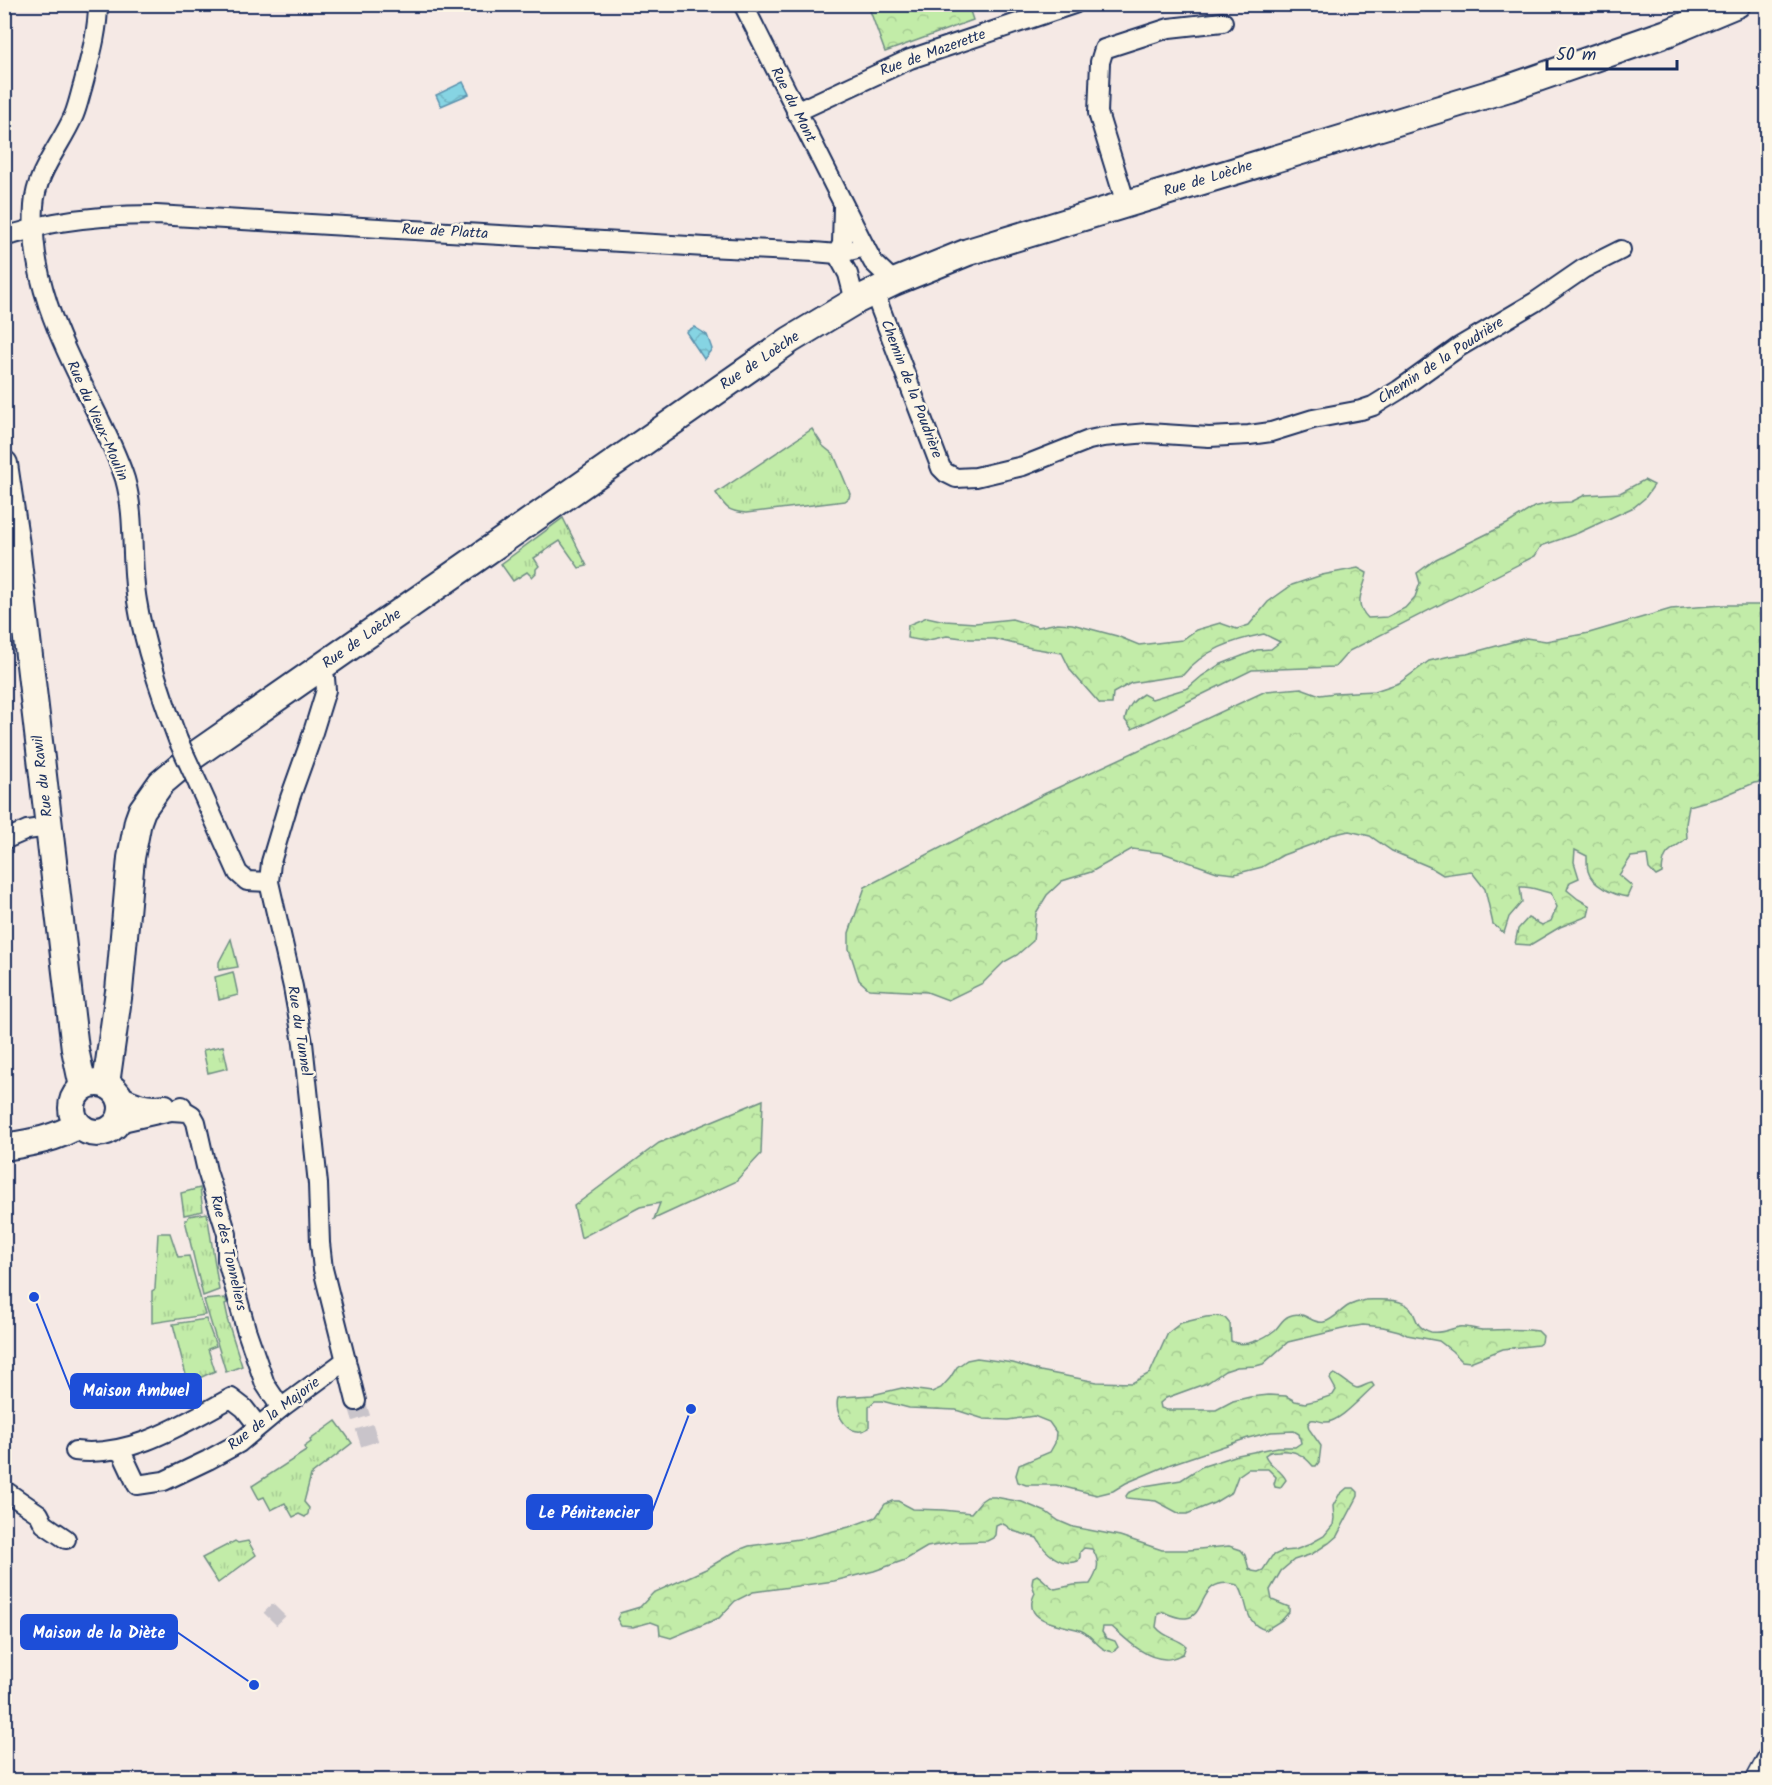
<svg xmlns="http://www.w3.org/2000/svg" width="1772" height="1785" font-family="Kalam,sans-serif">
<defs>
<pattern id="grass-tufts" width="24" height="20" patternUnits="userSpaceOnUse" patternTransform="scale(1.5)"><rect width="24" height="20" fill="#c2eca8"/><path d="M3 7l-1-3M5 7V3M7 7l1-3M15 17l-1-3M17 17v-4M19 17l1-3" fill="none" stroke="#a6cb93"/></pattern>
<pattern id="forest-crowns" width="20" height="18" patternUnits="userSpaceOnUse" patternTransform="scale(1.5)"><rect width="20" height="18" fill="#c2eca8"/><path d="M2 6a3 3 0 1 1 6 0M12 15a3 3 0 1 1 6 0" fill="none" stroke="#a6cb93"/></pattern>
<pattern id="water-waves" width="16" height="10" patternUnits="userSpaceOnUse" patternTransform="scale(1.5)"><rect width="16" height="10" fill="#86d4e3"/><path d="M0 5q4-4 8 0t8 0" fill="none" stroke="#73b6c5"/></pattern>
</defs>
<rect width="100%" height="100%" fill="#f5e9e5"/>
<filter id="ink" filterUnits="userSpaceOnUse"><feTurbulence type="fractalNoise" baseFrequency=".0167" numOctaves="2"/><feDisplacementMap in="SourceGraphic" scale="12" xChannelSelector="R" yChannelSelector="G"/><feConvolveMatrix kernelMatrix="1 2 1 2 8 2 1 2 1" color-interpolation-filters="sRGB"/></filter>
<g filter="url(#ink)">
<g fill="url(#grass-tufts)" stroke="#6e8e83" stroke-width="1.5">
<path d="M 812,429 L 823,446 L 834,455 L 847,486 L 850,494 L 849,498 L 845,501 L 746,513 C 727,511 726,508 716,493 Z"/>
<path d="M 563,518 L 587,566 L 579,568 L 560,541 L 534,558 L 539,566 L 536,569 L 536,573 L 532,577 L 527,572 L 513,581 L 501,564 Z"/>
<path d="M 231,939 L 238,967 L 219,970 L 219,962 Z"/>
<path d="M 233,972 L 238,995 L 219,1000 L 215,977 Z"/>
<path d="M 223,1046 L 228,1068 L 208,1073 L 203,1050 Z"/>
<path d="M 200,1188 L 203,1211 L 184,1215 L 181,1193 Z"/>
<path d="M 207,1213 L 219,1290 L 203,1296 L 185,1220 L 187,1220 L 189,1216 Z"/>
<path d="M 158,1233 L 170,1233 L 178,1257 L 189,1256 L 205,1315 L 152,1323 L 152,1291 L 155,1289 Z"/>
<path d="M 225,1298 L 227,1303 L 225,1304 L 228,1318 L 227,1319 L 242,1366 L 226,1372 L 204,1300 Z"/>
<path d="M 206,1319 L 216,1346 L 208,1349 L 215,1371 L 188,1383 L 173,1324 Z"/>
<path d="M 336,1421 L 352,1443 L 311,1475 L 304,1502 L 309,1508 L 308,1514 L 305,1517 L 299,1514 L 293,1517 L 285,1503 L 271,1510 L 264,1497 L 259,1499 L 252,1486 L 306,1451 L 304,1447 L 311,1442 L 310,1440 Z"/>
<path d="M 235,1541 L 238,1543 L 248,1541 L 256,1555 L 218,1583 L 202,1558 Z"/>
</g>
<g fill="url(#forest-crowns)" stroke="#6e8e83" stroke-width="1.5">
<path d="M 868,5 L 968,5 L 973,20 L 885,52 Z"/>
<path d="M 1644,480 L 1654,485 L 1645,498 L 1634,507 L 1578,533 L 1541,546 L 1535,556 L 1349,651 L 1335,667 L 1252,670 L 1132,729 L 1125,720 C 1127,708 1132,701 1143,694 L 1152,699 L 1188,688 L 1202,676 L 1219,665 L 1257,650 L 1271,649 L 1280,642 L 1264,634 C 1234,640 1203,650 1183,675 L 1131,683 L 1113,693 L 1112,704 L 1100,704 L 1071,671 L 1062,653 L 1031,648 L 994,639 L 970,639 L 947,636 L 924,641 L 907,638 L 908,625 L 927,617 L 945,621 L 975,623 L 1012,619 L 1038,627 L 1058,623 L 1072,624 L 1117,636 L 1139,645 L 1182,640 L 1196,630 L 1220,623 L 1237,629 L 1249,625 L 1268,602 L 1292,585 L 1322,575 L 1358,568 L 1367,573 C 1364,591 1352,602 1368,618 L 1387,617 L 1405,608 L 1415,597 L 1420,583 L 1417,573 L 1436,559 L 1507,524 L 1534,507 L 1550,503 L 1571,502 L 1585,495 L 1620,493 Z"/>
<path d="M 1767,601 L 1767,781 L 1754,783 L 1721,797 L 1689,806 L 1686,824 L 1687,838 C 1671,852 1663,849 1662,873 L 1656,876 L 1649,869 L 1647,855 L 1631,857 L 1619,875 L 1632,886 L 1627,897 C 1614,895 1592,886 1588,871 C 1587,867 1587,861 1587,856 L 1575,850 L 1574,862 L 1579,878 L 1570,882 L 1567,890 L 1578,899 L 1590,906 L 1588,916 L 1560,927 L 1530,945 L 1515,944 L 1518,929 L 1528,918 L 1542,925 L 1551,921 L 1557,907 L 1551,893 C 1540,891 1531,886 1520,887 L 1522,902 L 1509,917 L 1504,933 L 1493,924 L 1485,889 L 1471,871 L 1443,875 L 1430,867 L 1392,851 L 1370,836 L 1349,831 L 1331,835 L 1313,844 L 1283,855 L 1262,867 L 1235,874 L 1217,872 L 1163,853 L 1132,849 L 1091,872 L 1062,881 L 1047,895 L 1036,913 L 1033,941 L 1017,955 L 1004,962 L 983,983 L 948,1000 L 927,992 L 869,989 L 859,980 L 849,949 L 849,933 L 865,887 L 1044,794 L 1266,691 L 1301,688 L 1320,695 L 1335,693 L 1375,691 L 1399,683 L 1429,661 L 1450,656 L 1467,654 L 1526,638 L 1546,641 L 1589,633 L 1671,609 L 1723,605 L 1759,605 Z"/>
<path d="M 763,1100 L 761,1154 L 735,1182 L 654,1219 L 660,1203 L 640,1207 L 581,1238 L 574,1206 L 659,1143 Z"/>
<path d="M 1366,1300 C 1378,1300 1402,1297 1411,1309 C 1418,1319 1414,1327 1431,1332 C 1442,1334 1449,1329 1459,1327 C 1467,1326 1474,1329 1482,1330 C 1501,1330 1519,1328 1538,1331 L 1543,1336 L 1542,1342 L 1538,1345 L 1503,1349 L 1470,1362 L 1462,1361 L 1452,1351 L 1439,1341 L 1407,1335 L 1399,1331 L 1383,1327 L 1363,1325 L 1351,1327 L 1288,1342 L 1263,1364 L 1256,1366 L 1237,1367 L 1225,1371 L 1207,1383 L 1166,1398 L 1160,1403 L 1161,1408 L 1167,1410 L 1216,1410 L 1233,1401 L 1250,1397 L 1269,1395 L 1286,1396 L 1295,1401 L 1305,1403 L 1318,1400 L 1333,1395 L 1336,1390 L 1330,1379 L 1331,1376 L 1334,1374 C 1341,1376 1352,1388 1357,1388 C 1362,1388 1367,1383 1372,1383 L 1374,1386 C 1363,1395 1339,1424 1324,1422 C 1319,1422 1317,1419 1311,1420 L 1308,1424 L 1309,1429 L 1321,1446 L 1319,1462 L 1316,1466 L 1313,1466 C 1303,1454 1294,1450 1279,1451 C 1273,1451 1270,1451 1265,1455 C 1269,1466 1282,1470 1286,1480 L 1280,1488 L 1275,1487 L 1274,1484 L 1276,1477 L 1268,1469 L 1248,1469 L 1238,1476 L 1232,1492 L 1214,1503 L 1187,1514 L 1180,1514 L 1156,1501 L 1127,1498 L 1126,1496 L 1128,1493 L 1144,1486 L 1181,1480 L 1201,1467 L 1238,1455 L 1278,1447 L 1295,1447 L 1301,1443 L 1299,1434 L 1294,1431 L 1271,1432 L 1248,1438 L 1171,1464 L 1126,1483 L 1113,1491 L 1097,1495 L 1056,1485 L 1026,1485 L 1018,1482 L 1016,1475 L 1019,1465 L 1050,1452 L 1055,1443 L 1056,1432 L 1049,1422 L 1034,1416 L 1008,1420 L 984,1419 L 956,1410 L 909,1408 L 882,1401 L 875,1401 L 869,1406 L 869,1428 C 851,1440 833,1415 838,1398 L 842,1397 L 872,1395 L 902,1388 L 932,1392 L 941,1388 L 950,1378 L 957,1367 L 967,1360 L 977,1358 L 1013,1363 L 1040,1371 L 1097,1382 L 1132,1383 L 1150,1373 L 1168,1333 L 1181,1323 L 1206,1317 L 1218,1316 L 1225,1318 L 1230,1324 L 1231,1341 C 1244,1349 1265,1338 1275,1330 C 1280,1325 1282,1319 1289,1316 C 1304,1309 1312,1325 1324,1322 C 1333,1320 1340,1311 1348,1306 C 1353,1303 1360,1302 1366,1300 Z"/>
<path d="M 1347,1488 L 1354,1488 L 1358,1492 L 1358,1496 L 1337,1536 L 1329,1543 L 1312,1554 L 1294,1560 L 1281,1571 L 1270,1590 L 1272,1600 L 1289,1607 L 1289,1612 L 1282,1620 L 1266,1630 C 1242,1624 1249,1598 1238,1585 C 1197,1574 1208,1616 1186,1618 C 1179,1619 1170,1615 1163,1612 L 1158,1614 L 1156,1627 C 1166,1639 1176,1637 1186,1646 L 1183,1654 C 1178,1656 1171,1660 1165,1659 C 1145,1659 1126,1639 1112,1627 L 1103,1627 L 1102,1632 L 1106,1638 L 1115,1641 L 1118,1647 L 1113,1652 C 1099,1651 1094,1637 1082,1631 C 1065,1624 1019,1624 1035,1593 L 1032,1584 L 1033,1577 L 1037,1575 C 1044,1579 1047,1585 1055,1589 L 1074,1585 L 1090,1584 C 1098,1572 1101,1561 1092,1549 L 1084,1548 L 1080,1552 L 1080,1557 L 1078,1561 C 1061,1567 1045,1553 1037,1538 L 1013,1531 L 1005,1525 L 1000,1523 L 996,1525 L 995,1535 L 993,1538 L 987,1541 L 955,1542 L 927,1547 L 905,1560 L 874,1571 L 834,1581 L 753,1592 L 735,1601 L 719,1618 L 671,1638 L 660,1635 L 659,1625 L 651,1622 L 633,1627 L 621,1626 L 617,1619 L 620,1613 L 640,1607 L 653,1593 L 706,1569 L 736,1551 L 749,1546 L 806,1538 L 849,1527 L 876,1517 L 885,1504 L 892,1501 L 898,1501 L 913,1509 L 943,1510 L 971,1513 L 981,1501 L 987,1497 L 995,1497 L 1022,1502 L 1046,1512 L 1059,1521 L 1073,1527 L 1120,1536 L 1162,1550 L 1189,1550 L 1229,1546 L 1241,1550 L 1245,1555 L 1249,1569 L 1252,1571 L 1258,1572 L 1263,1570 L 1272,1556 L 1283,1551 L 1295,1550 L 1308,1545 L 1324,1536 L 1333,1525 L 1334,1518 L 1333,1506 L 1339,1495 Z"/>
</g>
<g fill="url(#water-waves)" stroke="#5b92ae" stroke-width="1.5">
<path d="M 463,82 L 469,94 L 441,106 L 436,95 Z"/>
<path d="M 694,327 L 707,335 L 712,349 L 704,359 L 686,332 Z"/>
</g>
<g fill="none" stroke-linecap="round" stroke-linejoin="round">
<g stroke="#c9c4ca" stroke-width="18" stroke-dasharray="18 9" stroke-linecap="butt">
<path d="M 356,1401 L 372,1451"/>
<path d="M 270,1619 L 279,1610"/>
</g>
<defs>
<g id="street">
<path d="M 98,4 C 98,32 90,58 83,85 C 80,95 78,105 74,115 C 61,146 36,171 34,206 C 29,285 65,348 98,416 C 108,437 118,457 125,479 C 136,518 130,561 137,601 C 144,646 162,697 178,740"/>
<path d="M 743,4 L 865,247 L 873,262 L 894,282"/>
<path d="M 796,112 L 910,59 L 1074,4"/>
<path d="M 1126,204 L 1098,113 L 1100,62 L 1104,49 L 1169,28 L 1223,22"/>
<path d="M 4,236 C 21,234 37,226 54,223 C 88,217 121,215 156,215 L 706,247 L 814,252 L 837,254 L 865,247"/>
<path d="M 837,254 L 842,244 L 843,207"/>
<path d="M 837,254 L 848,274 L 855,301"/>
<path d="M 874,292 L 941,468 L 946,473 L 956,478 L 976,477 L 1023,466 L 1089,440 L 1103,437 L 1148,433 L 1209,437 L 1249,435 L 1271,432 L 1313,419 L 1361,410 L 1373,406 L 1399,390 L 1459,347 L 1535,302 L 1583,269 L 1621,250"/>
<path d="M 320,668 L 325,678 L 326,690 L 309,745 L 290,798 L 271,862 L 269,882 L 293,987 L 303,1043 L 318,1184 L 320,1243 L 323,1269 L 356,1401"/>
<path d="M 199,786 L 238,873 L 247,881 L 269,882"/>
<path d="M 4,840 L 27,830 L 49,827"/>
<path d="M 118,1094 C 137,1103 145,1107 166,1104"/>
<path d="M 171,1111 L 187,1112 L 192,1115 L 196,1122 L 207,1171 L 227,1234 L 227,1260 L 246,1329 L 265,1384 L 281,1408"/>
<path d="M 118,1123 L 171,1111 L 182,1106"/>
<path d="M 116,1450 L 122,1453 L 137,1485 L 164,1481 L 208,1460 L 239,1443 L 281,1408 L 346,1360"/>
<path d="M 75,1451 C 132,1458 184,1423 231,1398 L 244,1408 L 258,1426"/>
<path d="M 4,1490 L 39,1514 L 44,1524 L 66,1539"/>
<path d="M 1755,1780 L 1768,1756"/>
</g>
<g id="secondary">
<path d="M 4,464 L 16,545 L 75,1049 L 83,1087"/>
<circle cx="97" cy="1108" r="25"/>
<path d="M 106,1084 L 119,991 L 131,858 L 138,821 L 142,810 L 161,783 L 192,757 L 790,340 L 855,301 L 894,282 L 968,252 L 1509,88 L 1670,32 L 1737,4"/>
<path d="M 4,1147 C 29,1143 56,1139 78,1125"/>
</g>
</defs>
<use href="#street" stroke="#1b2f5e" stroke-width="22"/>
<use href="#secondary" stroke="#1b2f5e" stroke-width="30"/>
<use href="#street" stroke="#fcf5e5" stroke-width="18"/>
<use href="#secondary" stroke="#fcf5e5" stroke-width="26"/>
<defs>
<path id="street-bridge" d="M 178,740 L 199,786"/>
</defs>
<use href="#street-bridge" stroke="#1b2f5e" stroke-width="22" stroke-linecap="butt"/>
<use href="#street-bridge" stroke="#fcf5e5" stroke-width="18"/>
</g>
</g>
<g text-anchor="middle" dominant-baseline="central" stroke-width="5" stroke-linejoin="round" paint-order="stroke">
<g font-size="15" fill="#1b2f5e" stroke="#fcf5e5">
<text transform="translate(933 53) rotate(-20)">Rue de Mazerette</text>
<text transform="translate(793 105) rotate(63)">Rue du Mont</text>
<text transform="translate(1208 179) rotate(-17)">Rue de Loèche</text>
<text transform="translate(445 232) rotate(3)">Rue de Platta</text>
<text transform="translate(760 361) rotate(-34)">Rue de Loèche</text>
<text transform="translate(1441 361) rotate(-33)">Chemin de la Poudrière</text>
<text transform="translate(911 389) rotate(69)">Chemin de la Poudrière</text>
<text transform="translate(97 421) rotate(66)">Rue du Vieux-Moulin</text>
<text transform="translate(362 639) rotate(-35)">Rue de Loèche</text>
<text transform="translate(43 776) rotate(-97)">Rue du Rawil</text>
<text transform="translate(299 1031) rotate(81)">Rue du Tunnel</text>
<text transform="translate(228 1253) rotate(77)">Rue des Tonneliers</text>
<text transform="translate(274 1414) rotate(-37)">Rue de la Majorie</text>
</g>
</g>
<path fill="none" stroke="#1d4ed8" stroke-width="2" d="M34 1297L71 1391M691 1409L652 1512M254 1685L177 1632"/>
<g fill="#1d4ed8" stroke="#fcf5e5" stroke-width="2">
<circle cx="34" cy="1297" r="6"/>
<circle cx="691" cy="1409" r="6"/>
<circle cx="254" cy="1685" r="6"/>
</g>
<g fill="#1d4ed8" stroke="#1d4ed8" stroke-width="2">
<rect x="71" y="1374" width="130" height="34" rx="6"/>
<rect x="527" y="1495" width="125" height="34" rx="6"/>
<rect x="21" y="1615" width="156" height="34" rx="6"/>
</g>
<g font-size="16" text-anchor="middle" font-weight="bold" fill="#fff">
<text x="136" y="1396">Maison Ambuel</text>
<text x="589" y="1518">Le Pénitencier</text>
<text x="99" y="1638">Maison de la Diète</text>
</g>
<rect width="1772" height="1785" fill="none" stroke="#fcf5e5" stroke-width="24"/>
<rect x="12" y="12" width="1748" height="1761" fill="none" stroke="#1b2f5e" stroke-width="2" filter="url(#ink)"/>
<path d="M1547 60v9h130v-9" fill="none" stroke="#1b2f5e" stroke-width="3"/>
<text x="1556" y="60" font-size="18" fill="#1b2f5e" stroke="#fcf5e5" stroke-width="4.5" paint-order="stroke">50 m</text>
</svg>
